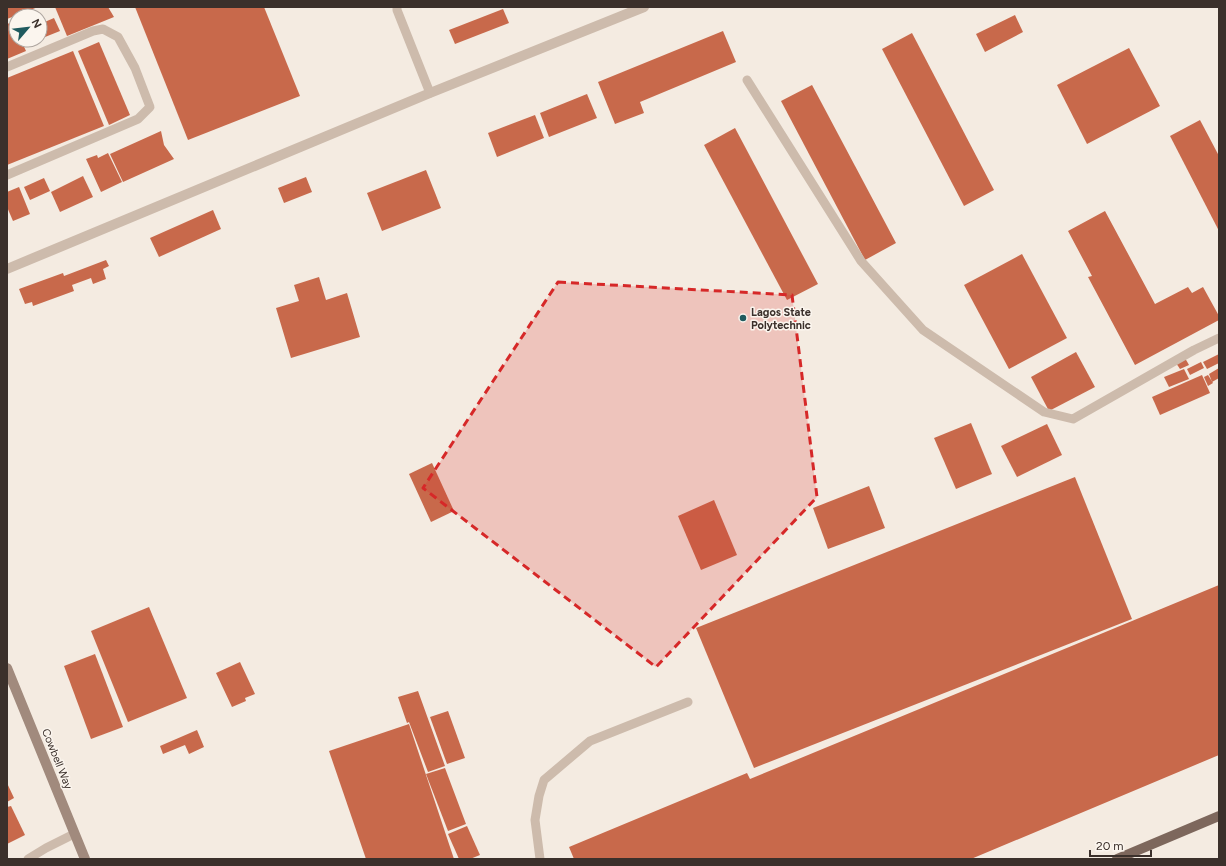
<svg xmlns="http://www.w3.org/2000/svg" width="1226" height="866" font-family="Figtree,sans-serif">
<rect width="100%" height="100%" fill="#f4ebe1"/>
<g fill="#c8694b">
<path d="M 7,7 L 38,7 L 7,19 Z"/>
<path d="M 55,7 L 108,7 L 114,17 L 67,36 Z"/>
<path d="M 135,7 L 264,7 L 300,96 L 188,140 Z"/>
<path d="M 503,9 L 509,23 L 455,44 L 449,30 Z"/>
<path d="M 1015,15 L 1023,32 L 985,52 L 976,34 Z"/>
<path d="M 54,18 L 60,31 L 40,39 L 40,24 Z"/>
<path d="M 13,22 L 16,29 L 16,40 L 21,40 L 26,51 L 7,59 L 7,24 Z"/>
<path d="M 723,31 L 736,62 L 640,102 L 644,113 L 615,124 L 598,82 Z"/>
<path d="M 912,33 L 994,190 L 964,206 L 882,49 Z"/>
<path d="M 99,42 L 130,115 L 109,125 L 78,51 Z"/>
<path d="M 1129,48 L 1160,106 L 1087,144 L 1057,85 Z"/>
<path d="M 73,51 L 104,126 L 7,165 L 7,78 Z"/>
<path d="M 812,85 L 896,243 L 865,260 L 781,101 Z"/>
<path d="M 587,94 L 597,118 L 549,137 L 540,113 Z"/>
<path d="M 535,115 L 544,138 L 497,157 L 488,133 Z"/>
<path d="M 1200,120 L 1219,156 L 1219,231 L 1170,136 Z"/>
<path d="M 735,128 L 818,284 L 787,300 L 704,145 Z"/>
<path d="M 161,131 L 164,145 L 174,159 L 123,182 L 110,154 Z"/>
<path d="M 108,153 L 122,182 L 101,192 L 86,159 L 97,155 L 98,158 Z"/>
<path d="M 426,170 L 441,208 L 382,231 L 367,193 Z"/>
<path d="M 83,176 L 93,197 L 60,212 L 51,192 Z"/>
<path d="M 306,177 L 312,192 L 284,203 L 278,188 Z"/>
<path d="M 44,178 L 50,191 L 30,200 L 24,187 Z"/>
<path d="M 19,187 L 30,214 L 13,221 L 7,207 L 7,192 Z"/>
<path d="M 213,210 L 221,229 L 159,257 L 150,238 Z"/>
<path d="M 1105,211 L 1155,304 L 1188,287 L 1192,293 L 1203,287 L 1219,316 L 1219,320 L 1135,365 L 1088,277 L 1092,276 L 1068,231 Z"/>
<path d="M 1022,254 L 1067,338 L 1009,369 L 964,285 Z"/>
<path d="M 106,260 L 109,266 L 103,269 L 106,279 L 93,284 L 91,278 L 72,285 L 74,291 L 33,306 L 32,302 L 25,304 L 19,289 L 63,273 L 64,276 Z"/>
<path d="M 319,277 L 326,300 L 347,293 L 360,337 L 291,358 L 276,308 L 299,301 L 294,285 Z"/>
<path d="M 1076,352 L 1095,387 L 1049,411 L 1031,377 Z"/>
<path d="M 1219,354 L 1219,363 L 1207,369 L 1203,362 Z"/>
<path d="M 1185,358 L 1189,365 L 1180,369 L 1176,363 Z"/>
<path d="M 1201,362 L 1204,368 L 1190,375 L 1187,369 Z"/>
<path d="M 1219,368 L 1219,378 L 1212,382 L 1209,374 Z"/>
<path d="M 1184,369 L 1189,379 L 1169,387 L 1164,377 Z"/>
<path d="M 1202,375 L 1210,393 L 1160,415 L 1152,397 Z"/>
<path d="M 1208,375 L 1213,383 L 1208,386 L 1204,377 Z"/>
<path d="M 971,423 L 992,474 L 956,489 L 934,438 Z"/>
<path d="M 1047,424 L 1062,455 L 1017,477 L 1001,446 Z"/>
<path d="M 432,463 L 454,511 L 431,522 L 409,474 Z"/>
<path d="M 1075,477 L 1132,619 L 754,768 L 696,628 Z"/>
<path d="M 869,486 L 885,528 L 828,549 L 813,508 Z"/>
<path d="M 714,500 L 737,555 L 701,570 L 678,516 Z"/>
<path d="M 1219,585 L 1219,755 L 971,859 L 574,859 L 569,847 L 747,773 L 750,779 Z"/>
<path d="M 149,607 L 187,698 L 128,722 L 91,631 Z"/>
<path d="M 95,654 L 123,727 L 91,739 L 64,666 Z"/>
<path d="M 240,662 L 255,694 L 245,698 L 246,701 L 232,707 L 216,673 Z"/>
<path d="M 418,691 L 445,766 L 428,772 L 409,722 L 407,723 L 398,697 Z"/>
<path d="M 448,711 L 465,758 L 447,764 L 430,717 Z"/>
<path d="M 409,724 L 454,859 L 366,859 L 329,751 Z"/>
<path d="M 197,730 L 204,747 L 189,754 L 185,745 L 163,754 L 160,746 Z"/>
<path d="M 445,768 L 466,824 L 448,831 L 426,774 Z"/>
<path d="M 7,783 L 14,798 L 7,802 Z"/>
<path d="M 11,806 L 25,835 L 7,844 L 7,807 Z"/>
<path d="M 467,826 L 480,855 L 470,859 L 459,859 L 448,834 Z"/>
</g>
<g fill="none" stroke-linecap="round" stroke-linejoin="round">
<g stroke="#cdbbac" stroke-width="9">
<path d="M 397,7 L 397,10 L 430,93"/>
<path d="M 7,67 L 93,31 L 103,29 L 118,37 L 135,68 L 150,107 L 138,119 L 7,175"/>
<path d="M 747,80 L 861,261 L 923,330 L 1044,412 L 1073,419 L 1194,350 L 1219,338"/>
<path d="M 28,859 L 46,848 L 74,834"/>
<path d="M 540,859 L 535,820 L 539,796 L 544,780 L 590,741 L 688,702"/>
</g>
<path stroke="#cdbbac" stroke-width="10" d="M 7,269 L 430,93 L 644,7"/>
<path stroke="#a18a7d" stroke-width="10" d="M 7,668 L 85,859"/>
<path stroke="#7d675c" stroke-width="10" d="M 1117,859 L 1219,816"/>
</g>
<path fill="#d62828" fill-opacity="0.2" stroke="#d62828" stroke-width="3" stroke-dasharray="8 5" stroke-linejoin="round" d="M 558,282 L 792,295 L 817,497 L 656,667 L 423,488 Z"/>
<circle fill="#1f5a5e" stroke="#fbf5ee" stroke-width="1.5" cx="743" cy="318" r="4"/>
<g text-anchor="middle" dominant-baseline="central" stroke-width="3" stroke-linejoin="round" paint-order="stroke">
<g font-size="11" font-weight="bold" fill="#3b302b" stroke="#fbf5ee" text-anchor="start">
<text x="751" y="312">Lagos State<tspan x="751" dy="13">Polytechnic</tspan></text>
</g>
<g font-size="11" fill="#3b302b" stroke="#fbf5ee">
<text transform="translate(57 759) rotate(68)">Cowbell Way</text>
</g>
</g>
<rect width="1226" height="866" fill="none" stroke="#3b302b" stroke-width="16"/>
<g transform="translate(28 28) rotate(62)"><circle r="19" fill="#fbf5ee" stroke="#aea6a0"/>
<path d="M0-3L7 15L0 10L-7 15Z" fill="#1f5a5e"/>
<text y="-6" font-size="11" font-weight="bold" text-anchor="middle" fill="#3b302b">N</text>
</g>
<path d="M1090 850v6h61v-6" fill="none" stroke="#3b302b" stroke-width="2"/>
<text x="1096" y="850" font-size="12" fill="#3b302b" stroke="#fbf5ee" stroke-width="3" paint-order="stroke">20 m</text>
</svg>
